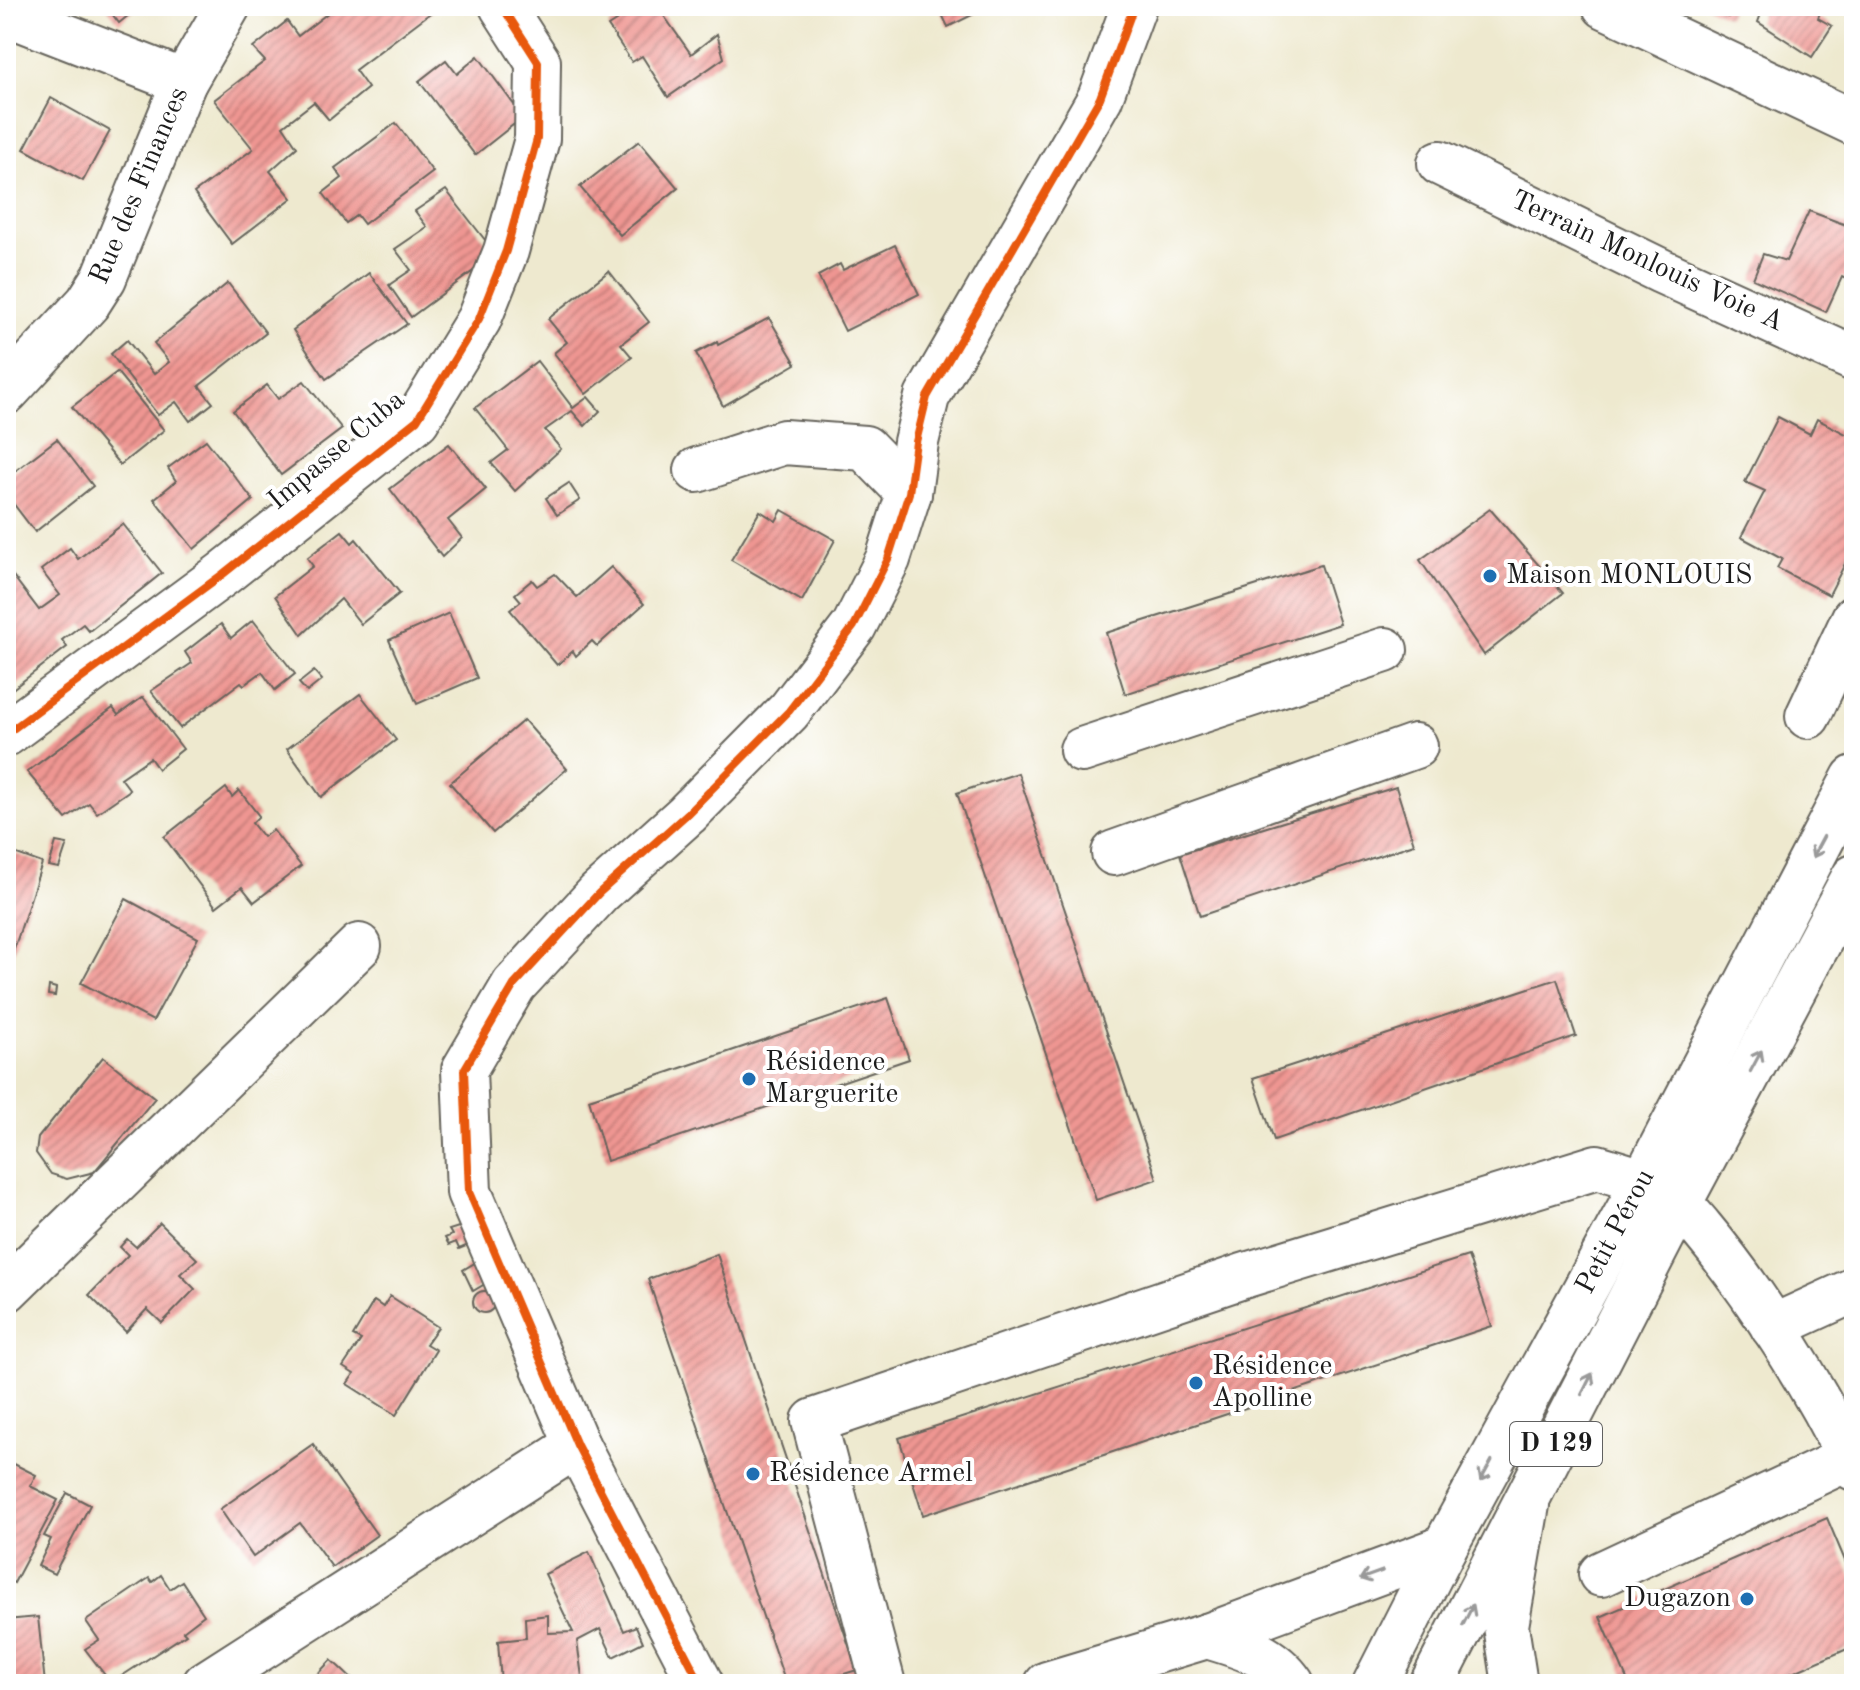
<svg xmlns="http://www.w3.org/2000/svg" width="1860" height="1690" font-family="'Old Standard TT',serif">
<defs>
<pattern id="building-hatch" width="6" height="6" patternUnits="userSpaceOnUse" patternTransform="scale(2)"><rect width="6" height="6" fill="#ef9692"/><path d="M-1 1l2-2M0 6l6-6M5 7l2-2" fill="none" stroke="#c17a76"/></pattern>
</defs>
<rect width="100%" height="100%" fill="#fff"/>
<filter id="ink" filterUnits="userSpaceOnUse"><feTurbulence type="fractalNoise" baseFrequency=".0125" numOctaves="2"/><feDisplacementMap in="SourceGraphic" scale="16" xChannelSelector="R" yChannelSelector="G"/><feConvolveMatrix kernelMatrix="1 2 1 2 8 2 1 2 1" color-interpolation-filters="sRGB"/></filter>
<filter id="wash" filterUnits="userSpaceOnUse"><feTurbulence type="fractalNoise" baseFrequency=".006" numOctaves="4" result="noise"/><feDisplacementMap in="SourceGraphic" scale="32" xChannelSelector="R" yChannelSelector="G"/><feGaussianBlur stdDeviation="1.8" result="paint"/><feColorMatrix in="noise" values="0 0 0 0 0 0 0 0 0 0 0 0 0 0 0 0 0 1.4 0 .05"/><feComposite in="paint" operator="in"/></filter>
<g filter="url(#wash)">
<rect width="100%" height="100%" fill="#eee9cf"/>
<g id="blocks">
<g fill="url(#building-hatch)">
<path d="M 106,6 L 140,6 L 119,23 Z"/>
<path d="M 337,6 L 428,6 L 433,11 L 355,70 L 368,88 L 329,120 L 314,102 L 283,126 L 297,147 L 270,171 L 292,198 L 232,244 L 194,193 L 253,149 L 214,100 L 265,61 L 253,48 L 287,21 L 298,36 Z"/>
<path d="M 626,6 L 673,6 L 662,13 L 691,54 L 717,34 L 724,58 L 668,97 L 642,56 L 632,62 L 608,26 L 622,17 L 618,12 Z"/>
<path d="M 938,6 L 990,6 L 948,27 Z"/>
<path d="M 1705,6 L 1733,6 L 1728,17 Z"/>
<path d="M 1764,6 L 1811,6 L 1820,12 L 1818,18 L 1832,26 L 1812,57 L 1758,22 Z"/>
<path d="M 478,56 L 523,117 L 475,155 L 419,81 L 446,60 L 457,74 Z"/>
<path d="M 51,98 L 110,131 L 83,181 L 24,149 Z"/>
<path d="M 396,123 L 433,172 L 364,224 L 357,215 L 346,223 L 323,193 L 342,178 L 335,168 Z"/>
<path d="M 639,141 L 678,188 L 620,235 L 580,187 Z"/>
<path d="M 446,190 L 496,254 L 411,317 L 389,285 L 411,270 L 395,249 L 427,227 L 415,211 Z"/>
<path d="M 1809,211 L 1854,228 L 1854,283 L 1842,277 L 1826,312 L 1753,279 L 1763,254 L 1786,261 Z"/>
<path d="M 895,245 L 919,294 L 845,331 L 818,276 L 840,264 L 843,270 Z"/>
<path d="M 609,271 L 649,322 L 621,344 L 632,357 L 586,394 L 554,353 L 567,342 L 548,319 Z"/>
<path d="M 369,273 L 407,324 L 326,379 L 293,330 Z"/>
<path d="M 228,283 L 266,333 L 199,386 L 213,403 L 190,421 L 176,402 L 158,415 L 111,354 L 127,340 L 154,374 L 169,362 L 154,343 Z"/>
<path d="M 769,318 L 796,364 L 723,406 L 696,353 L 717,342 L 718,345 Z"/>
<path d="M 537,361 L 573,408 L 588,397 L 600,411 L 585,426 L 572,411 L 545,430 L 561,449 L 515,491 L 491,463 L 508,450 L 475,408 Z"/>
<path d="M 117,372 L 164,430 L 120,465 L 72,407 Z"/>
<path d="M 304,381 L 342,429 L 281,475 L 233,411 L 267,385 L 278,399 Z"/>
<path d="M 1778,417 L 1810,434 L 1817,419 L 1854,438 L 1854,546 L 1829,595 L 1777,568 L 1782,559 L 1741,537 L 1765,491 L 1745,482 Z"/>
<path d="M 57,439 L 93,486 L 35,532 L 6,494 L 6,478 Z"/>
<path d="M 206,440 L 253,500 L 194,549 L 154,499 L 176,481 L 168,468 Z"/>
<path d="M 449,444 L 486,489 L 448,520 L 462,538 L 442,557 L 390,489 Z"/>
<path d="M 569,483 L 580,500 L 557,515 L 546,498 Z"/>
<path d="M 1490,509 L 1563,593 L 1484,655 L 1420,560 Z"/>
<path d="M 782,510 L 835,540 L 802,601 L 731,560 L 760,511 L 776,521 Z"/>
<path d="M 123,524 L 162,573 L 89,631 L 83,624 L 62,640 L 67,647 L 6,694 L 6,575 L 10,572 L 39,610 L 60,595 L 41,570 L 70,548 L 78,559 Z"/>
<path d="M 342,531 L 352,543 L 356,539 L 400,593 L 361,624 L 341,599 L 302,635 L 275,596 L 313,566 L 307,558 Z"/>
<path d="M 1321,565 L 1340,624 L 1125,694 L 1106,633 Z"/>
<path d="M 611,567 L 644,604 L 597,646 L 592,641 L 576,656 L 573,651 L 557,665 L 510,610 L 521,601 L 515,594 L 532,580 L 537,586 L 555,574 L 577,597 Z"/>
<path d="M 449,613 L 477,678 L 417,704 L 389,640 Z"/>
<path d="M 253,620 L 295,674 L 275,690 L 262,672 L 244,685 L 241,682 L 180,728 L 151,691 L 192,663 L 185,652 L 221,624 L 231,638 Z"/>
<path d="M 314,671 L 322,680 L 307,692 L 299,683 Z"/>
<path d="M 360,694 L 396,740 L 321,797 L 287,749 Z"/>
<path d="M 143,697 L 183,749 L 158,769 L 150,758 L 121,778 L 130,790 L 97,813 L 89,803 L 66,819 L 27,772 L 113,708 L 118,715 Z"/>
<path d="M 524,720 L 567,769 L 493,833 L 450,783 Z"/>
<path d="M 1018,773 L 1157,1179 L 1096,1200 L 957,793 Z"/>
<path d="M 1396,787 L 1414,844 L 1200,916 L 1180,854 Z"/>
<path d="M 226,788 L 232,797 L 239,790 L 259,816 L 252,823 L 263,837 L 273,830 L 301,866 L 254,902 L 242,887 L 216,907 L 164,837 Z"/>
<path d="M 56,842 L 67,844 L 59,868 L 49,866 Z"/>
<path d="M 6,850 L 42,863 L 7,971 L 6,971 Z"/>
<path d="M 126,899 L 198,938 L 153,1021 L 81,983 Z"/>
<path d="M 1557,979 L 1576,1036 L 1274,1140 L 1253,1078 Z"/>
<path d="M 49,986 L 56,988 L 55,996 L 48,995 Z"/>
<path d="M 888,998 L 909,1059 L 607,1161 L 589,1099 Z"/>
<path d="M 103,1057 L 155,1098 L 94,1172 L 67,1179 L 51,1174 L 36,1153 L 38,1138 Z"/>
<path d="M 160,1223 L 197,1259 L 180,1274 L 195,1289 L 162,1323 L 147,1309 L 126,1332 L 89,1295 L 128,1255 L 120,1247 L 127,1239 L 136,1247 Z"/>
<path d="M 462,1226 L 471,1244 L 459,1249 L 456,1242 L 449,1245 L 445,1238 L 452,1235 L 449,1230 Z"/>
<path d="M 717,1254 L 857,1670 L 811,1684 L 786,1684 L 648,1279 Z"/>
<path d="M 1468,1256 L 1492,1326 L 923,1515 L 899,1438 Z"/>
<path d="M 478,1261 L 488,1282 L 473,1291 L 463,1270 Z"/>
<circle cx="484" cy="1302" r="11"/>
<path d="M 390,1296 L 438,1327 L 426,1344 L 436,1350 L 396,1415 L 347,1384 L 354,1374 L 343,1367 L 361,1340 L 353,1336 L 374,1301 L 383,1307 Z"/>
<path d="M 313,1444 L 377,1535 L 332,1567 L 300,1523 L 253,1557 L 220,1509 Z"/>
<path d="M 6,1460 L 36,1475 L 30,1486 L 58,1500 L 14,1583 L 6,1578 Z"/>
<path d="M 67,1493 L 90,1505 L 54,1574 L 38,1566 L 51,1539 L 44,1536 Z"/>
<path d="M 1827,1518 L 1854,1582 L 1854,1646 L 1767,1684 L 1629,1684 L 1600,1617 Z"/>
<path d="M 589,1552 L 624,1631 L 636,1626 L 643,1642 L 613,1657 L 600,1629 L 577,1641 L 583,1684 L 554,1684 L 554,1681 L 501,1684 L 498,1641 L 526,1638 L 525,1618 L 548,1615 L 548,1633 L 573,1632 L 545,1574 Z"/>
<path d="M 161,1575 L 170,1589 L 182,1581 L 204,1615 L 183,1631 L 186,1634 L 111,1683 L 85,1649 L 99,1640 L 86,1621 L 149,1578 L 152,1582 Z"/>
<path d="M 38,1617 L 45,1684 L 6,1684 L 6,1620 Z"/>
<path d="M 331,1660 L 339,1667 L 357,1684 L 308,1684 Z"/>
</g>
</g>
</g>
<g filter="url(#ink)">
<use href="#blocks" fill-opacity="0" stroke="#66645b" stroke-width="2"/>
<g fill="none" stroke-linecap="round" stroke-linejoin="round">
<defs>
<g id="minor">
<path d="M 1605,6 L 1854,123"/>
<path d="M 6,13 L 184,82"/>
<path d="M 1440,163 L 1661,271 L 1854,359"/>
<path d="M 6,392 L 88,303 L 104,278 L 184,82 L 228,6"/>
<path d="M 697,470 L 784,442 L 865,448 L 909,493"/>
<path d="M 1808,716 L 1854,618"/>
<path d="M 6,734 L 223,574 L 417,420 L 479,319 L 506,251 L 537,139 L 538,62 L 502,6"/>
<path d="M 1082,750 L 1385,650"/>
<path d="M 1114,853 L 1415,746"/>
<path d="M 1674,1170 C 1666,1193 1688,1212 1701,1228 C 1757,1295 1816,1389 1854,1468"/>
<path d="M 6,1290 L 359,946"/>
<path d="M 1773,1327 L 1854,1290"/>
<path d="M 1601,1574 L 1849,1458"/>
<path d="M 205,1684 L 577,1445"/>
<path d="M 701,1684 L 577,1445 L 469,1192 L 464,1070 L 514,985 L 599,893 L 687,814 L 789,711 L 854,626 L 888,559 L 909,493 L 916,442 L 927,397 L 1100,98 L 1134,6"/>
<path d="M 883,1684 L 814,1421 L 1243,1276 L 1597,1167 L 1643,1181"/>
<path d="M 1047,1684 L 1207,1636"/>
<path d="M 1515,1684 L 1506,1626 L 1527,1505"/>
</g>
<g id="highway">
<path d="M 1207,1636 L 1444,1548"/>
<path d="M 1207,1636 C 1240,1646 1272,1654 1292,1684"/>
<path d="M 1375,1684 L 1444,1548 L 1635,1198 L 1854,778"/>
<path d="M 1432,1684 L 1679,1204 L 1854,877"/>
</g>
</defs>
<use href="#minor" stroke="#66645b" stroke-width="48"/>
<use href="#highway" stroke="#66645b" stroke-width="48"/>
<use href="#minor" stroke="#fff" stroke-width="44"/>
<use href="#highway" stroke="#fff" stroke-width="44"/>
<defs>
<g id="cycleway">
<path d="M 6,734 L 223,574 L 417,420 L 479,319 L 506,251 L 537,139 L 538,62 L 502,6"/>
<path d="M 701,1684 L 577,1445 L 469,1192 L 464,1070 L 514,985 L 599,893 L 687,814 L 789,711 L 854,626 L 888,559 L 909,493 L 916,442 L 927,397 L 1100,98 L 1134,6"/>
</g>
</defs>
<use href="#cycleway" stroke="#fff" stroke-width="13"/>
<use href="#cycleway" stroke="#e8590c" stroke-width="8"/>
</g>
<defs><path id="oneway-shaft" d="M-6 0H5M1.5-3L5.5 0L1.5 3" fill="none" stroke-width="1.6" stroke-linecap="round" stroke-linejoin="round" transform="scale(2)"/></defs>
<g stroke="#999">
<use href="#oneway-shaft" transform="translate(1818 847) rotate(118)"/>
<use href="#oneway-shaft" transform="translate(1756 1061) rotate(-62)"/>
<use href="#oneway-shaft" transform="translate(1587 1384) rotate(-63)"/>
<use href="#oneway-shaft" transform="translate(1486 1471) rotate(119)"/>
<use href="#oneway-shaft" transform="translate(1371 1575) rotate(160)"/>
<use href="#oneway-shaft" transform="translate(1468 1615) rotate(-63)"/>
</g>
</g>
<g fill="#1f6fb2" stroke="#fff" stroke-width="3">
<circle cx="1490" cy="576" r="8"/>
<circle cx="749" cy="1079" r="8"/>
<circle cx="1196" cy="1383" r="8"/>
<circle cx="753" cy="1474" r="8"/>
<circle cx="1747" cy="1599" r="8"/>
</g>
<g text-anchor="middle" dominant-baseline="central" stroke-width="8" stroke-linejoin="round" paint-order="stroke">
<rect fill="#fff" stroke="#606060" stroke-width="2" x="1510" y="1422" width="92" height="44" rx="6"/>
<g font-size="26" font-weight="bold" fill="#1c1c1c">
<text x="1556" y="1444">D 129</text>
</g>
<g font-size="28" fill="#1c1c1c" stroke="#fff">
<text transform="translate(140 186) rotate(-67)">Rue des Finances</text>
<text transform="translate(1647 262) rotate(25)">Terrain Monlouis Voie A</text>
<text transform="translate(337 451) rotate(-40)">Impasse Cuba</text>
<text transform="translate(1616 1232) rotate(-62)">Petit Pérou</text>
</g>
<g font-size="28" fill="#1c1c1c" stroke="#fff" text-anchor="start">
<text x="1506" y="576">Maison MONLOUIS</text>
<text x="765" y="1063">Résidence<tspan x="765" dy="32">Marguerite</tspan></text>
<text x="1212" y="1367">Résidence<tspan x="1212" dy="32">Apolline</tspan></text>
<text x="769" y="1474">Résidence Armel</text>
<text x="1731" y="1599" text-anchor="end">Dugazon</text>
</g>
</g>
<rect width="1860" height="1690" fill="none" stroke="#fff" stroke-width="32"/>
</svg>
